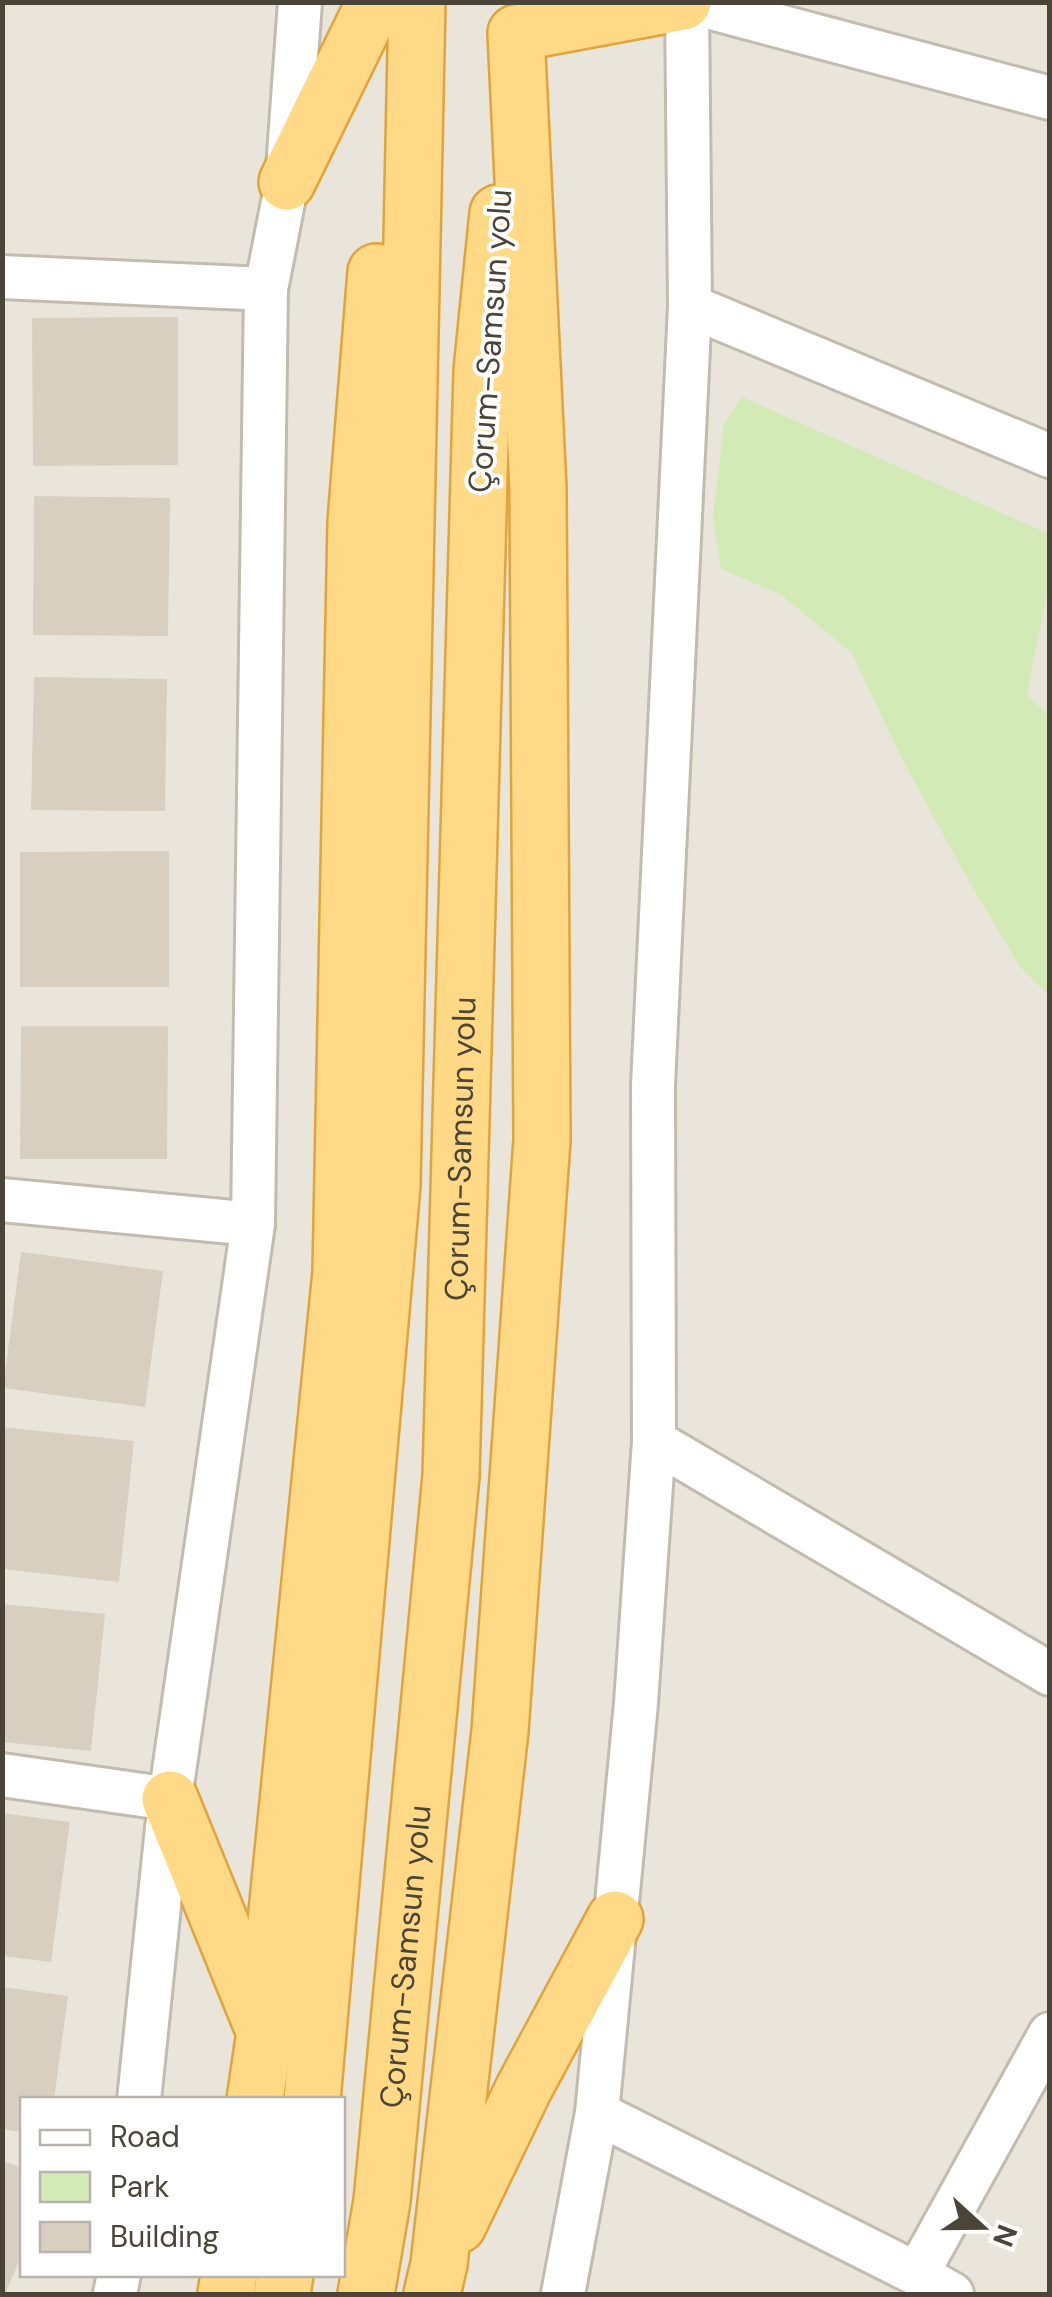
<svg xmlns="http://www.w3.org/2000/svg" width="1052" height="2297" font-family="'DM Sans',sans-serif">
<rect width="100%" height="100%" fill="#f6f3ec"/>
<path fill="#eae5da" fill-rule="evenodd" d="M 3,3 L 1049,3 L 1049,2294 L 3,2294 ZM 22,2100 L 342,2100 L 342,2274 L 22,2274 Z"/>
<path fill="#d2eab5" d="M 742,397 L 1049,534 L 1049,583 L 1027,694 L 1049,717 L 1049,996 L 1020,967 L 962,869 L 901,757 L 852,653 L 780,594 L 721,569 L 713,518 L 724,423 Z"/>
<g fill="#d8cfc1">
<path d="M 178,317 L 178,465 L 33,466 L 32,318 Z"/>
<path d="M 34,496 L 170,498 L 168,636 L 33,635 Z"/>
<path d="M 34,677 L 167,679 L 165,811 L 31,810 Z"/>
<path d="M 169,851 L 169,987 L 20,987 L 20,852 Z"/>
<path d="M 21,1026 L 168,1026 L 167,1159 L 20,1159 Z"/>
<path d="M 21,1252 L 163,1271 L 145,1407 L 3,1388 Z"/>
<path d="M 2,1427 L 134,1441 L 119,1582 L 2,1569 Z"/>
<path d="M 2,1604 L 105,1614 L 91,1751 L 2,1742 Z"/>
<path d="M 2,1813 L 70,1822 L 51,1962 L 2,1956 Z"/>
<path d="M 2,1987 L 68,1996 L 54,2100 L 22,2100 L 22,2132 L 2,2129 Z"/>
<path d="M 3,2161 L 22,2168 L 22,2254 L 5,2294 L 3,2294 Z"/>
</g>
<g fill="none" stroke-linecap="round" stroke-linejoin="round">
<defs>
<g id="minor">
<path d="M 689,2 L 1050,98"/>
<path d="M 2,277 L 266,289"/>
<path d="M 690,306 L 1050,456"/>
<path d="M 2,1200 L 253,1224"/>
<path d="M 654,1441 L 1050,1674"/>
<path d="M 2,1775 L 170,1799"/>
<path d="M 139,2100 L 170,1799 L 253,1224 L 266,289 L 287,182 L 300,2"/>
<path d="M 597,2113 L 917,2274 L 952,2294"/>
<path d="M 917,2274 L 1050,2034"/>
<path d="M 115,2294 L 119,2274"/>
<path d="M 563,2294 L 597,2113 L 636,1703 L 654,1441 L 653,1085 L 690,306 L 687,2"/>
</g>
<g id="trunk">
<path d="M 287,182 L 375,2"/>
<path d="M 170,1799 L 261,2023"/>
<path d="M 255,2100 L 265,2032 L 341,1272 L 356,522 L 376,272"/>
<path d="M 312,2100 L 392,1185 L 417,2"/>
<path d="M 458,2225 L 524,2088 L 615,1919"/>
<path d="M 226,2294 L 229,2274"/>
<path d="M 282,2294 L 285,2274"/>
<path id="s1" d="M 366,2294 L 382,2201 L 451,1476 L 482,371 L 498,213"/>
<path d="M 432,2294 L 439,2264 L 500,1731 L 542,1140 L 538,489 L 516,33 L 683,2"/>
</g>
</defs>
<use href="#minor" stroke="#c2bbae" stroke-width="48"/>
<use href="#trunk" stroke="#e0a43c" stroke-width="60"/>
<use href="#minor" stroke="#fff" stroke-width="42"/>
<use href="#trunk" stroke="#ffd985" stroke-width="55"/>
</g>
<g text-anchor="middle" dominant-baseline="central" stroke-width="8" stroke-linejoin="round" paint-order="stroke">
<g font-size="32" fill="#4b4439" stroke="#fff">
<text transform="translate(490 341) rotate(-86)">Çorum-Samsun yolu</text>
<text stroke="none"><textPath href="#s1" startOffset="1150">Çorum-Samsun yolu</textPath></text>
<text stroke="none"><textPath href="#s1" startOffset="340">Çorum-Samsun yolu</textPath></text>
</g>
</g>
<rect width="1052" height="2297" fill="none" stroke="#4b4439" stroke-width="10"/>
<rect x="20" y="2097" width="325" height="180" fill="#ffffff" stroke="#b7b4b0" stroke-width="2.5"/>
<rect x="40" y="2130" width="50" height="15" fill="#ffffff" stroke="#b7b4b0" stroke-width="2.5"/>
<text x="110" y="2147" font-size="30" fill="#4b4439">Road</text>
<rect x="40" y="2172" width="50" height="30" fill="#d2eab5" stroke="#b7b4b0" stroke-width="2.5"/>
<text x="110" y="2197" font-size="30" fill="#4b4439">Park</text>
<rect x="40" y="2222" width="50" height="30" fill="#d8cfc1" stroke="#b7b4b0" stroke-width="2.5"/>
<text x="110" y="2247" font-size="30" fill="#4b4439">Building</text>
<g transform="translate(982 2227) rotate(111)" stroke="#ffffff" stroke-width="8" paint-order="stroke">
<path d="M0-8L18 38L0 25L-18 38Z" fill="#4b4439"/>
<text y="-15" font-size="28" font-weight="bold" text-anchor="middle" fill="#4b4439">N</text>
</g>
</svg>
